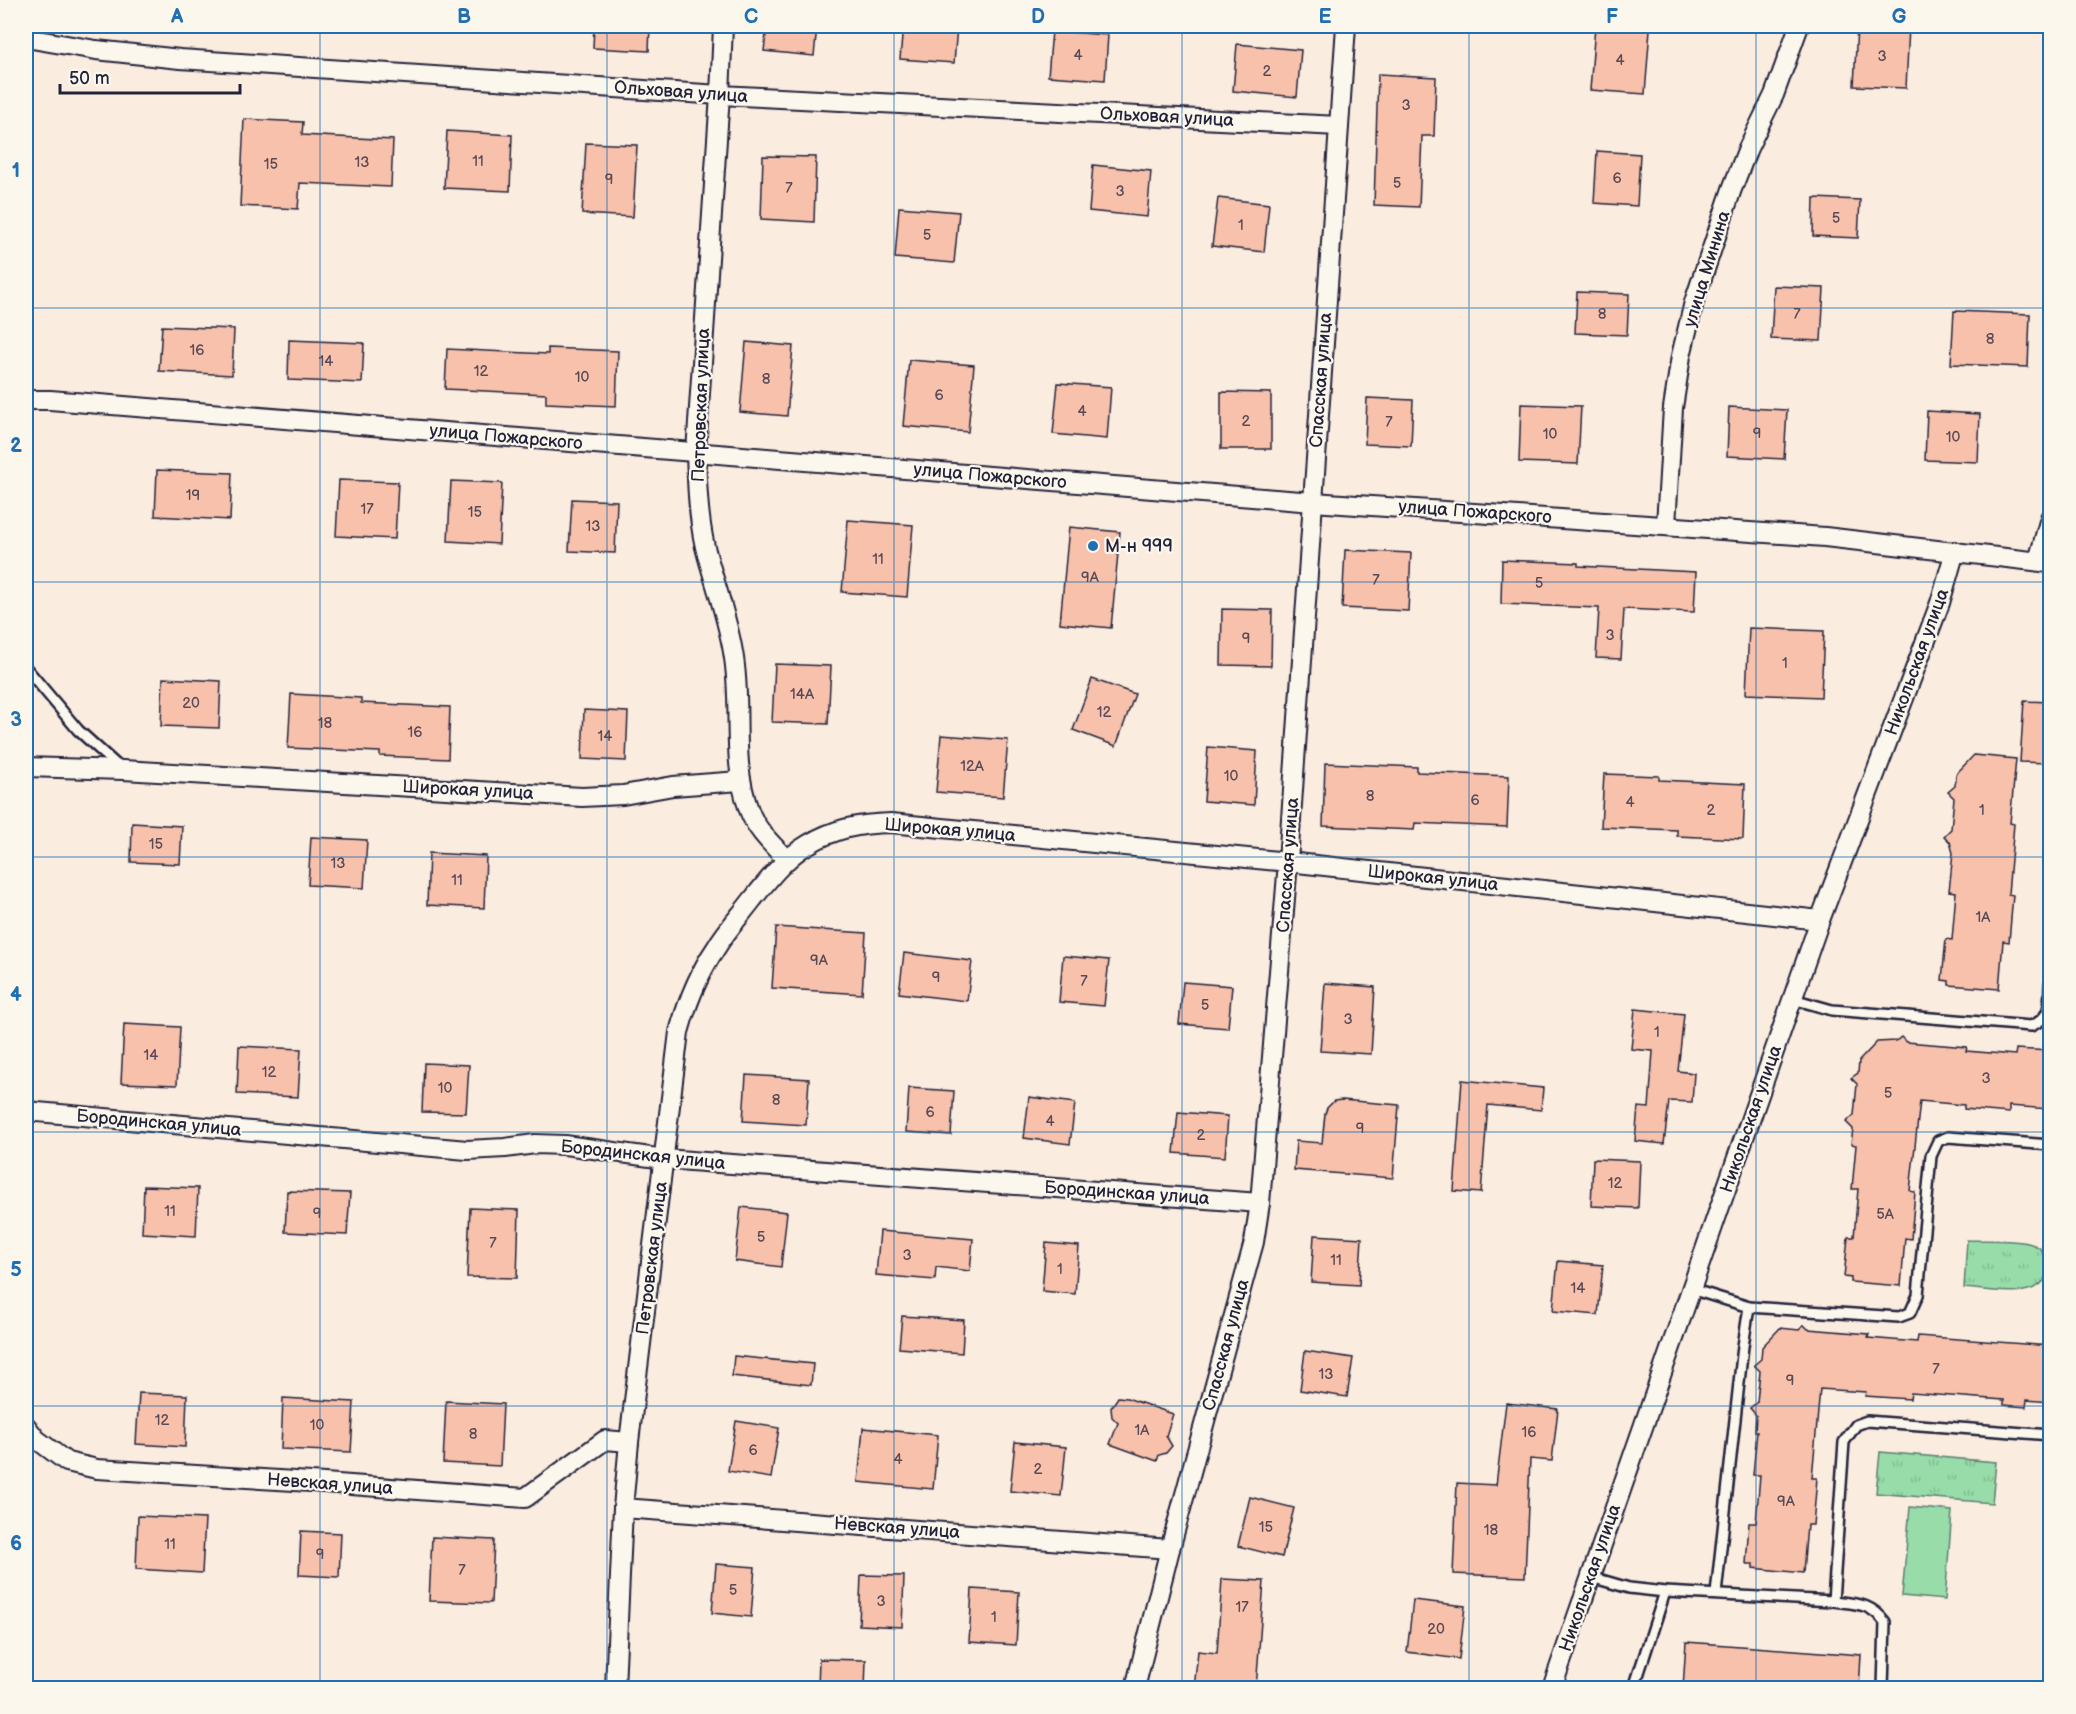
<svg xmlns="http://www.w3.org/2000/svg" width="2076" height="1714" font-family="'Balsamiq Sans',sans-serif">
<defs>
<pattern id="grass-tufts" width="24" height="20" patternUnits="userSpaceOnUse" patternTransform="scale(1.5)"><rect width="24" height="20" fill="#97dca9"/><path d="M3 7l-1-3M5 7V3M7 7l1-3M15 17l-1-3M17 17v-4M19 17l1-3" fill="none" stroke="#82bc92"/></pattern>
</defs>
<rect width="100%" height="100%" fill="#faecdf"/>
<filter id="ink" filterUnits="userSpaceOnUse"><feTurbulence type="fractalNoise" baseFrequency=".0167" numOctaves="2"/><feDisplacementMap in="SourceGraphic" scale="12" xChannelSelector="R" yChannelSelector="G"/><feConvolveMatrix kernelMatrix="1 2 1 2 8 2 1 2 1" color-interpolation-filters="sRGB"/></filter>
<g filter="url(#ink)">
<g fill="url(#grass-tufts)" stroke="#5c7f72" stroke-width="1.5">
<path d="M 1967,1240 C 1985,1241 2015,1239 2031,1244 C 2041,1247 2047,1254 2048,1264 C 2051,1304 1989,1290 1964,1288 Z"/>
<path d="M 1880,1452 L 1996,1462 L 1992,1503 L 1876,1493 Z"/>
</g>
<path fill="#97dca9" stroke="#5c7f72" stroke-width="1.5" d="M 1910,1507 L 1952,1511 L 1945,1600 L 1902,1596 Z"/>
<g fill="#f8c1ab" stroke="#22223b" stroke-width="1.5">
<path d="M 594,26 L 650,26 L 649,51 L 593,48 Z"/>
<path d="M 767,26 L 817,26 L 814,56 L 764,51 Z"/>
<path d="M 903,26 L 957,26 L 954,63 L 900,59 Z"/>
<path d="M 1595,26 L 1650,29 L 1645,94 L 1590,90 Z"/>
<path d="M 1857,26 L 1909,26 L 1906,88 L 1854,86 Z"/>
<path d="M 1052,31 L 1108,35 L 1105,80 L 1048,76 Z"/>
<path d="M 1237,44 L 1301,50 L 1297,97 L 1233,91 Z"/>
<path d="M 1378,74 L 1436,77 L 1434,136 L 1422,136 L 1419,207 L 1374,205 Z"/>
<path d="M 244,119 L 303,122 L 302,135 L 393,140 L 391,187 L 300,183 L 298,209 L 240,206 Z"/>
<path d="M 447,131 L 512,135 L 510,191 L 444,188 Z"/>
<path d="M 586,143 L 637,145 L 633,217 L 582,214 Z"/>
<path d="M 1597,151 L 1640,154 L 1637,206 L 1594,203 Z"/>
<path d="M 763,156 L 816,157 L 814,222 L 761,219 Z"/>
<path d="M 1093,165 L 1151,171 L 1147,217 L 1089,211 Z"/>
<path d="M 1218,198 L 1269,204 L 1264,252 L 1212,246 Z"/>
<path d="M 1814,198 L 1860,200 L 1858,238 L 1813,236 Z"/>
<path d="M 899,207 L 959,212 L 954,263 L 895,258 Z"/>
<path d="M 1774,286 L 1824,288 L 1821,341 L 1771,339 Z"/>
<path d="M 1577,292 L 1629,294 L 1627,335 L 1575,333 Z"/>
<path d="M 1954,311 L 2030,314 L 2028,367 L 1951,364 Z"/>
<path d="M 162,326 L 234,329 L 232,375 L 159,371 Z"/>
<path d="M 289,340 L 364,343 L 362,383 L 288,380 Z"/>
<path d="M 746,342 L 793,346 L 787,416 L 740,412 Z"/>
<path d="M 548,348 L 618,351 L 616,406 L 546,403 L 546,394 L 445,389 L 447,349 L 548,354 Z"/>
<path d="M 909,360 L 974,365 L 968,432 L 903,426 Z"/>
<path d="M 1058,383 L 1111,387 L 1107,439 L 1053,434 Z"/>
<path d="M 1221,392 L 1271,393 L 1271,449 L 1221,449 Z"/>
<path d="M 1367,398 L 1413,400 L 1411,446 L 1365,444 Z"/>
<path d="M 1521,404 L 1581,406 L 1578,464 L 1519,462 Z"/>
<path d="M 1729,407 L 1787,410 L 1784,459 L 1727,456 Z"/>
<path d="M 1927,411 L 1980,414 L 1978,462 L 1925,460 Z"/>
<path d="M 157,470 L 232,473 L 230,520 L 155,516 Z"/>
<path d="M 339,480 L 398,482 L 395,539 L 336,536 Z"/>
<path d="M 451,481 L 502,483 L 499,544 L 448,541 Z"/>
<path d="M 572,499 L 617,501 L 615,553 L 569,551 Z"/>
<path d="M 848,520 L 913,525 L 907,597 L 842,592 Z"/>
<path d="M 1069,527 L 1120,532 L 1111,628 L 1060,623 Z"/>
<path d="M 1345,550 L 1411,553 L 1408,611 L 1342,608 Z"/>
<path d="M 1502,560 L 1578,563 L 1578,566 L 1696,572 L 1694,612 L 1624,609 L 1621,659 L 1596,658 L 1599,608 L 1501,604 Z"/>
<path d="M 1222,609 L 1272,610 L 1271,666 L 1221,665 Z"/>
<path d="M 1749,628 L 1824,631 L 1821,697 L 1746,694 Z"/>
<path d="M 775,664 L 831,666 L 828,724 L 772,722 Z"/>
<path d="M 163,678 L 221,681 L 219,728 L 161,726 Z"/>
<path d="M 1092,679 L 1135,694 L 1116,746 L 1073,730 Z"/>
<path d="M 291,694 L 361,698 L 361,703 L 450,707 L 448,759 L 380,756 L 380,752 L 288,748 Z"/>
<path d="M 2024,701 L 2050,702 L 2050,763 L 2020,762 Z"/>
<path d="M 584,710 L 628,712 L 626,761 L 582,759 Z"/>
<path d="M 941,735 L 1008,740 L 1003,797 L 936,792 Z"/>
<path d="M 1208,747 L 1257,751 L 1254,805 L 1204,801 Z"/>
<path d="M 1974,755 L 2016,759 L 2010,823 L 2014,824 L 2008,894 L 2013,895 L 2009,942 L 2003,941 L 1999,989 L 1949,985 L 1949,981 L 1942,980 L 1946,939 L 1952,940 L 1956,892 L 1949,891 L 1953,853 L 1950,842 L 1944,836 L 1951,829 L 1954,798 L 1948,792 L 1955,786 L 1956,774 Z"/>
<path d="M 1325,763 L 1417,767 L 1417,772 L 1509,776 L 1507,827 L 1415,823 L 1414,830 L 1323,826 Z"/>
<path d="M 1604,774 L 1659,776 L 1659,780 L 1745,784 L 1743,839 L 1677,836 L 1677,830 L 1601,827 Z"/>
<path d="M 132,823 L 182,826 L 180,864 L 131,862 Z"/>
<path d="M 311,837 L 367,840 L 364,888 L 308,885 Z"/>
<path d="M 429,853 L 486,856 L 484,908 L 427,905 Z"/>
<path d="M 776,927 L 866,933 L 862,994 L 772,988 Z"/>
<path d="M 904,953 L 972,961 L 967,1001 L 899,993 Z"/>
<path d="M 1063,956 L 1109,960 L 1104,1006 L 1059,1002 Z"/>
<path d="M 1183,982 L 1232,986 L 1228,1028 L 1179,1024 Z"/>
<path d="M 1325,983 L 1375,987 L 1371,1054 L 1320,1051 Z"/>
<path d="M 1635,1009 L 1684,1014 L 1678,1071 L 1694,1073 L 1692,1102 L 1669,1101 L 1664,1144 L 1635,1141 L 1638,1107 L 1649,1108 L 1653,1051 L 1631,1049 Z"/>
<path d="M 124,1024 L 180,1027 L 177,1085 L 121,1083 Z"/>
<path d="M 1901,1037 L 1906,1042 L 1967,1047 L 1966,1051 L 2015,1055 L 2016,1049 L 2050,1051 L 2050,1109 L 2009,1106 L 2009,1113 L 1964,1109 L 1964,1105 L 1920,1101 L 1910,1191 L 1915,1192 L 1911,1239 L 1905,1238 L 1901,1286 L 1851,1282 L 1851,1278 L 1844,1277 L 1848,1237 L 1854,1237 L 1858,1189 L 1852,1189 L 1856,1145 L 1851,1144 L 1853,1129 L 1846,1122 L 1854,1115 L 1857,1084 L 1851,1078 L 1858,1073 L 1859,1061 L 1877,1042 L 1896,1041 Z"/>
<path d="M 239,1046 L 301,1049 L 298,1097 L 237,1094 Z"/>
<path d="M 424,1063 L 469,1065 L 466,1113 L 422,1112 Z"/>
<path d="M 746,1075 L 809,1079 L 806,1125 L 743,1121 Z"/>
<path d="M 1462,1080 L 1543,1088 L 1541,1110 L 1488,1105 L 1481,1193 L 1454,1191 Z"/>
<path d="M 909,1088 L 954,1091 L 951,1135 L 906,1132 Z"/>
<path d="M 1029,1097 L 1075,1103 L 1070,1144 L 1024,1138 Z"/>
<path d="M 1342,1100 L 1399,1105 L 1393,1178 L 1294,1170 L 1296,1141 L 1322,1143 L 1325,1114 L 1327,1108 L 1334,1101 Z"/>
<path d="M 1178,1112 L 1228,1116 L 1225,1157 L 1174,1153 Z"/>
<path d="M 1593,1159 L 1640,1161 L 1638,1208 L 1591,1206 Z"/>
<path d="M 144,1186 L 198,1188 L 196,1236 L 142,1233 Z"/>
<path d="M 287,1191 L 350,1193 L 347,1235 L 285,1232 Z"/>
<path d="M 741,1207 L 787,1212 L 781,1267 L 735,1261 Z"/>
<path d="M 470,1208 L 519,1210 L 517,1278 L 467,1277 Z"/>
<path d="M 880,1231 L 973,1239 L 970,1271 L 936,1267 L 935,1280 L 876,1275 Z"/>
<path d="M 1314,1235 L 1362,1238 L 1359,1285 L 1311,1282 Z"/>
<path d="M 1046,1243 L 1079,1246 L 1075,1294 L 1042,1291 Z"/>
<path d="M 1558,1261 L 1603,1265 L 1598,1315 L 1553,1311 Z"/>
<path d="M 902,1316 L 964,1320 L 962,1353 L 899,1348 Z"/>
<path d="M 1804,1325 L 1808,1329 L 1869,1334 L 1868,1338 L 1917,1342 L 1918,1336 L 2050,1346 L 2050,1402 L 2027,1400 L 2026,1407 L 2004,1405 L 2004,1400 L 1911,1393 L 1910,1399 L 1865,1396 L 1866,1392 L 1820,1389 L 1812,1478 L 1817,1478 L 1813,1525 L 1807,1525 L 1803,1573 L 1753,1568 L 1753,1564 L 1746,1564 L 1749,1523 L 1756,1523 L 1760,1475 L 1753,1475 L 1757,1431 L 1755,1431 L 1756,1415 L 1750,1408 L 1757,1402 L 1760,1371 L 1754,1365 L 1761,1359 L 1762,1347 L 1780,1328 L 1799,1330 Z"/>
<path d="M 1305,1351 L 1353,1358 L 1347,1397 L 1300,1390 Z"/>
<path d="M 734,1356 L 813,1364 L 811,1385 L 732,1376 Z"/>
<path d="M 139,1393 L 187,1395 L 185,1447 L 136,1444 Z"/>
<path d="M 1118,1397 L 1127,1398 L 1173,1414 L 1166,1436 L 1172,1446 L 1166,1453 L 1159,1455 L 1157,1461 L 1110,1444 L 1118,1423 L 1112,1417 L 1111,1408 Z"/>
<path d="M 283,1398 L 354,1402 L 351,1452 L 281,1449 Z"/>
<path d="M 446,1401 L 503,1404 L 500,1466 L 443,1463 Z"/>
<path d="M 1506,1403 L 1558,1409 L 1552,1461 L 1530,1459 L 1525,1577 L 1453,1574 L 1457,1483 L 1496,1485 Z"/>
<path d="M 736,1421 L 779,1428 L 771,1478 L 728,1471 Z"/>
<path d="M 863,1428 L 938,1435 L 933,1489 L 858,1482 Z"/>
<path d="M 1015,1442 L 1066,1447 L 1061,1496 L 1010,1491 Z"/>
<path d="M 1250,1497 L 1294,1508 L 1282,1557 L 1238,1546 Z"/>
<path d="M 138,1516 L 205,1519 L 202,1573 L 136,1569 Z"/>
<path d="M 301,1531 L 341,1533 L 339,1577 L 299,1575 Z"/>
<path d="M 432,1537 L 494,1540 L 491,1603 L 429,1601 Z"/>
<path d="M 716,1564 L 755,1567 L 751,1617 L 712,1613 Z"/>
<path d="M 861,1575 L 904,1576 L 902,1627 L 859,1625 Z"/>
<path d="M 1222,1579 L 1264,1581 L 1256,1689 L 1194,1689 L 1198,1651 L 1217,1653 Z"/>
<path d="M 972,1589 L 1019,1592 L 1016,1645 L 969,1642 Z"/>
<path d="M 1413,1600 L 1465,1606 L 1459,1659 L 1407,1652 Z"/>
<path d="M 1686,1642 L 1861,1655 L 1859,1689 L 1683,1689 Z"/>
<path d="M 819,1659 L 866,1660 L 865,1689 L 818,1688 Z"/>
</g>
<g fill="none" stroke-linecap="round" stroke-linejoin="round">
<defs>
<g id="lane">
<path d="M 26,668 L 78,730 L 121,769"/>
<path d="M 1793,999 L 1832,1010 L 2031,1026 C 2052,1017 2049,1004 2050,984"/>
<path d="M 1691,1289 L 1749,1307 L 1899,1317 L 1910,1313 L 1918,1295 L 1931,1156 L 1938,1141 L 1948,1137 L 2050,1145"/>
<path d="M 1591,1577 L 1629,1588 L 1665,1592 L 1833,1601 L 1844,1442 L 1856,1425 L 1867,1421 L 2050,1435"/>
<path d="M 1716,1594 L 1743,1346 L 1749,1307"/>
<path d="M 1833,1601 C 1855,1604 1870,1602 1885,1622 L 1883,1688"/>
<path d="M 1634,1688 L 1665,1592"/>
</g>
<g id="street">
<path d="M 723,26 L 720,95 L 696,452 C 697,483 698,516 705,547 C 714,582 727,616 733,652 C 743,705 730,759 749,810 C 756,830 773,845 787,860"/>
<path d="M 26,38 L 96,50 L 180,59 L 720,95 L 1339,126"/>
<path d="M 26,400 L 50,400 L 1313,502 L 1825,537 L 2050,563"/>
<path d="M 1666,525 L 1673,408 L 1681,356 L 1694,302 L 1732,189 L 1748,148 L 1774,95 L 1799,26"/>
<path d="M 2038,561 L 2050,518"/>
<path d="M 26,767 L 123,770 L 582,797 L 623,795 L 673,786 L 740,781"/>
<path d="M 26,1111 L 467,1150 L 505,1148 L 535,1144 L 565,1145 L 664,1159 L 1260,1203"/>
<path d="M 26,1426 L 36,1439 L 67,1462 L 97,1469 L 311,1482 L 525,1498 L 605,1440 L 629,1442"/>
<path d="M 623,1508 L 1170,1549"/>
<path d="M 615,1688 L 623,1508 L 629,1442 L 679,1032 C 687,1003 699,973 716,948 C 726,931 740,916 752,900 C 768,880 786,857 807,845 C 835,828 859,824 891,823 L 1288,862 L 1820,920"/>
<path d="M 1135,1688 L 1170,1549 L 1254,1242 L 1260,1203 L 1288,862 L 1346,26"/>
<path d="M 1552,1688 L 1820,920 L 1940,603 L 1955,551"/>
</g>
</defs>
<use href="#lane" stroke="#22223b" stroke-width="14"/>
<use href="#street" stroke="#22223b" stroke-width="22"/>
<use href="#lane" stroke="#fbf7ec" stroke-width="9"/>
<use href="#street" stroke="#fbf7ec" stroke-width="18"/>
</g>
</g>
<path fill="none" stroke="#1f6fb2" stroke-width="1.5" stroke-opacity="0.55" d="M 320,26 L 320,1688M 607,26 L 607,1688M 894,26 L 894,1688M 1182,26 L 1182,1688M 1469,26 L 1469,1688M 1756,26 L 1756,1688M 26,308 L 2050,308M 26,582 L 2050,582M 26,857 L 2050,857M 26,1132 L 2050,1132M 26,1406 L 2050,1406"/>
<circle fill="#1f6fb2" stroke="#fbf7ec" stroke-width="2" cx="1093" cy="546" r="6"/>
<g text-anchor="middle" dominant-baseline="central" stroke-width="4.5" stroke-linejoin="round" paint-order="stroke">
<g font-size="15" fill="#584a57">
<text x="1078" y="55">4</text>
<text x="1882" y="56">3</text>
<text x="1620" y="60">4</text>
<text x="1267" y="71">2</text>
<text x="1406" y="105">3</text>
<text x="478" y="161">11</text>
<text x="362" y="162">13</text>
<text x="271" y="164">15</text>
<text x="1617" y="178">6</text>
<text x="609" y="179">9</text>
<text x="1397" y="183">5</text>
<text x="789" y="188">7</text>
<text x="1120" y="191">3</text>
<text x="1836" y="218">5</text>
<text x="1241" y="225">1</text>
<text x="927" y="235">5</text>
<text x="1602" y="314">8</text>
<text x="1797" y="314">7</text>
<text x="1990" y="339">8</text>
<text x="197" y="350">16</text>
<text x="326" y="361">14</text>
<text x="481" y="371">12</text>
<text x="582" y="377">10</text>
<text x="766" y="379">8</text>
<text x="939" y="395">6</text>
<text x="1082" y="411">4</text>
<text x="1246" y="421">2</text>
<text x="1389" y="422">7</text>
<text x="1757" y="433">9</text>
<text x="1550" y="434">10</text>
<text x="1953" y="437">10</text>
<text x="193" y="495">19</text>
<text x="367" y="509">17</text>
<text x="475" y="512">15</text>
<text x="593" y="526">13</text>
<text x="878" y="559">11</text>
<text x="1090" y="577">9А</text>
<text x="1376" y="580">7</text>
<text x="1539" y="583">5</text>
<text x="1610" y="635">3</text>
<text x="1246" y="638">9</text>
<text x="1785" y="663">1</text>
<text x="802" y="694">14А</text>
<text x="191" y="703">20</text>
<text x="1104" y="712">12</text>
<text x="325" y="723">18</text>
<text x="415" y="732">16</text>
<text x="605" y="736">14</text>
<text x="972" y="766">12А</text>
<text x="1231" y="776">10</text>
<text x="1370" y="796">8</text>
<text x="1475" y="800">6</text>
<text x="1630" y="802">4</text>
<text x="1711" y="810">2</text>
<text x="1982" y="810">1</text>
<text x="156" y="844">15</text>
<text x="338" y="863">13</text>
<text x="457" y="880">11</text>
<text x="1983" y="917">1А</text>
<text x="819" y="960">9А</text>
<text x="936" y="977">9</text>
<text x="1084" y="981">7</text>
<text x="1205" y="1005">5</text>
<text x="1348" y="1019">3</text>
<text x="1657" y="1032">1</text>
<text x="151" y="1055">14</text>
<text x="269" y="1072">12</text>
<text x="1986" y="1078">3</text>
<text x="445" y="1088">10</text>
<text x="1888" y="1093">5</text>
<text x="776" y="1100">8</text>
<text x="930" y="1112">6</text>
<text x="1050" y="1121">4</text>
<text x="1360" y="1128">9</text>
<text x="1201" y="1135">2</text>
<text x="1615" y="1183">12</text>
<text x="170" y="1211">11</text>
<text x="317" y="1213">9</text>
<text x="1885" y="1214">5А</text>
<text x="761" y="1237">5</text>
<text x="493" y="1243">7</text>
<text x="907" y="1255">3</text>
<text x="1336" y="1260">11</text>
<text x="1060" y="1269">1</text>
<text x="1578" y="1288">14</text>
<text x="1936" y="1369">7</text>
<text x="1326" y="1374">13</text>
<text x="1790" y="1380">9</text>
<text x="162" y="1420">12</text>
<text x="317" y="1425">10</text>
<text x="1142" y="1430">1А</text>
<text x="1529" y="1432">16</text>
<text x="473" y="1434">8</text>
<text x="753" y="1450">6</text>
<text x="898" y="1459">4</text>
<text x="1038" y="1469">2</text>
<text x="1786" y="1501">9А</text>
<text x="1266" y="1527">15</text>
<text x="1491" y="1530">18</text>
<text x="170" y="1544">11</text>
<text x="320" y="1554">9</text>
<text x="462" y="1570">7</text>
<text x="733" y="1590">5</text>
<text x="881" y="1601">3</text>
<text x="1242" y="1607">17</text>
<text x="994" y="1617">1</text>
<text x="1436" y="1629">20</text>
</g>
<g font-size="18" fill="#22223b" stroke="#fbf7ec">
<text transform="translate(681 92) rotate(4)">Ольховая улица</text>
<text transform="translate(1167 117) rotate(3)">Ольховая улица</text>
<text transform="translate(1707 269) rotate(-73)">улица Минина</text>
<text transform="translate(1321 380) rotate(-86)">Спасская улица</text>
<text transform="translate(701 405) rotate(-88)">Петровская улица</text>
<text transform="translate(506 437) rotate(5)">улица Пожарского</text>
<text transform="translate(990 476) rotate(5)">улица Пожарского</text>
<text transform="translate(1475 512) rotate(4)">улица Пожарского</text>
<text transform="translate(1917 662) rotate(-70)">Никольская улица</text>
<text transform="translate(468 790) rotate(3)">Широкая улица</text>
<text transform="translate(950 830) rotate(5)">Широкая улица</text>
<text transform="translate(1288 865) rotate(-86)">Спасская улица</text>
<text transform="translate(1433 878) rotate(6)">Широкая улица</text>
<text transform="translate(1751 1119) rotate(-71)">Никольская улица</text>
<text transform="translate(159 1123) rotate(5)">Бородинская улица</text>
<text transform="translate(643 1155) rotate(6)">Бородинская улица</text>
<text transform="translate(1127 1193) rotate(4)">Бородинская улица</text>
<text transform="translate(652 1258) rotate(-83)">Петровская улица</text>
<text transform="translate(1226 1345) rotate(-75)">Спасская улица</text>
<text transform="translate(330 1484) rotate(4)">Невская улица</text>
<text transform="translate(897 1528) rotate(4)">Невская улица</text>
<text transform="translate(1590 1578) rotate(-71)">Никольская улица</text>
</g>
<g font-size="18" fill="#22223b" stroke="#fbf7ec" text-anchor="start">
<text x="1105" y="546">М-н 999</text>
</g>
</g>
<rect width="2076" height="1714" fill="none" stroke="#fbf7ec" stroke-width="66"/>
<path d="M60 84v9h180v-9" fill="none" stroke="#22223b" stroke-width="3"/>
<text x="69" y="84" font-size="18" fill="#22223b" stroke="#fbf7ec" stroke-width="4.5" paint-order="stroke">50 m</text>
<rect x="33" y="33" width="2010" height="1648" fill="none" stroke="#1f6fb2" stroke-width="2"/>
<g font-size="20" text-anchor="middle" font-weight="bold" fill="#1f6fb2">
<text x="177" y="23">A</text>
<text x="464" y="23">B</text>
<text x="751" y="23">C</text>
<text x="1038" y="23">D</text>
<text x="1325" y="23">E</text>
<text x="1612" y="23">F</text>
<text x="1899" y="23">G</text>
<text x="16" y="177">1</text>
<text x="16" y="452">2</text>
<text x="16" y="726">3</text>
<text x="16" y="1001">4</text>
<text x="16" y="1276">5</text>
<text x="16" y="1550">6</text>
</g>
</svg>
